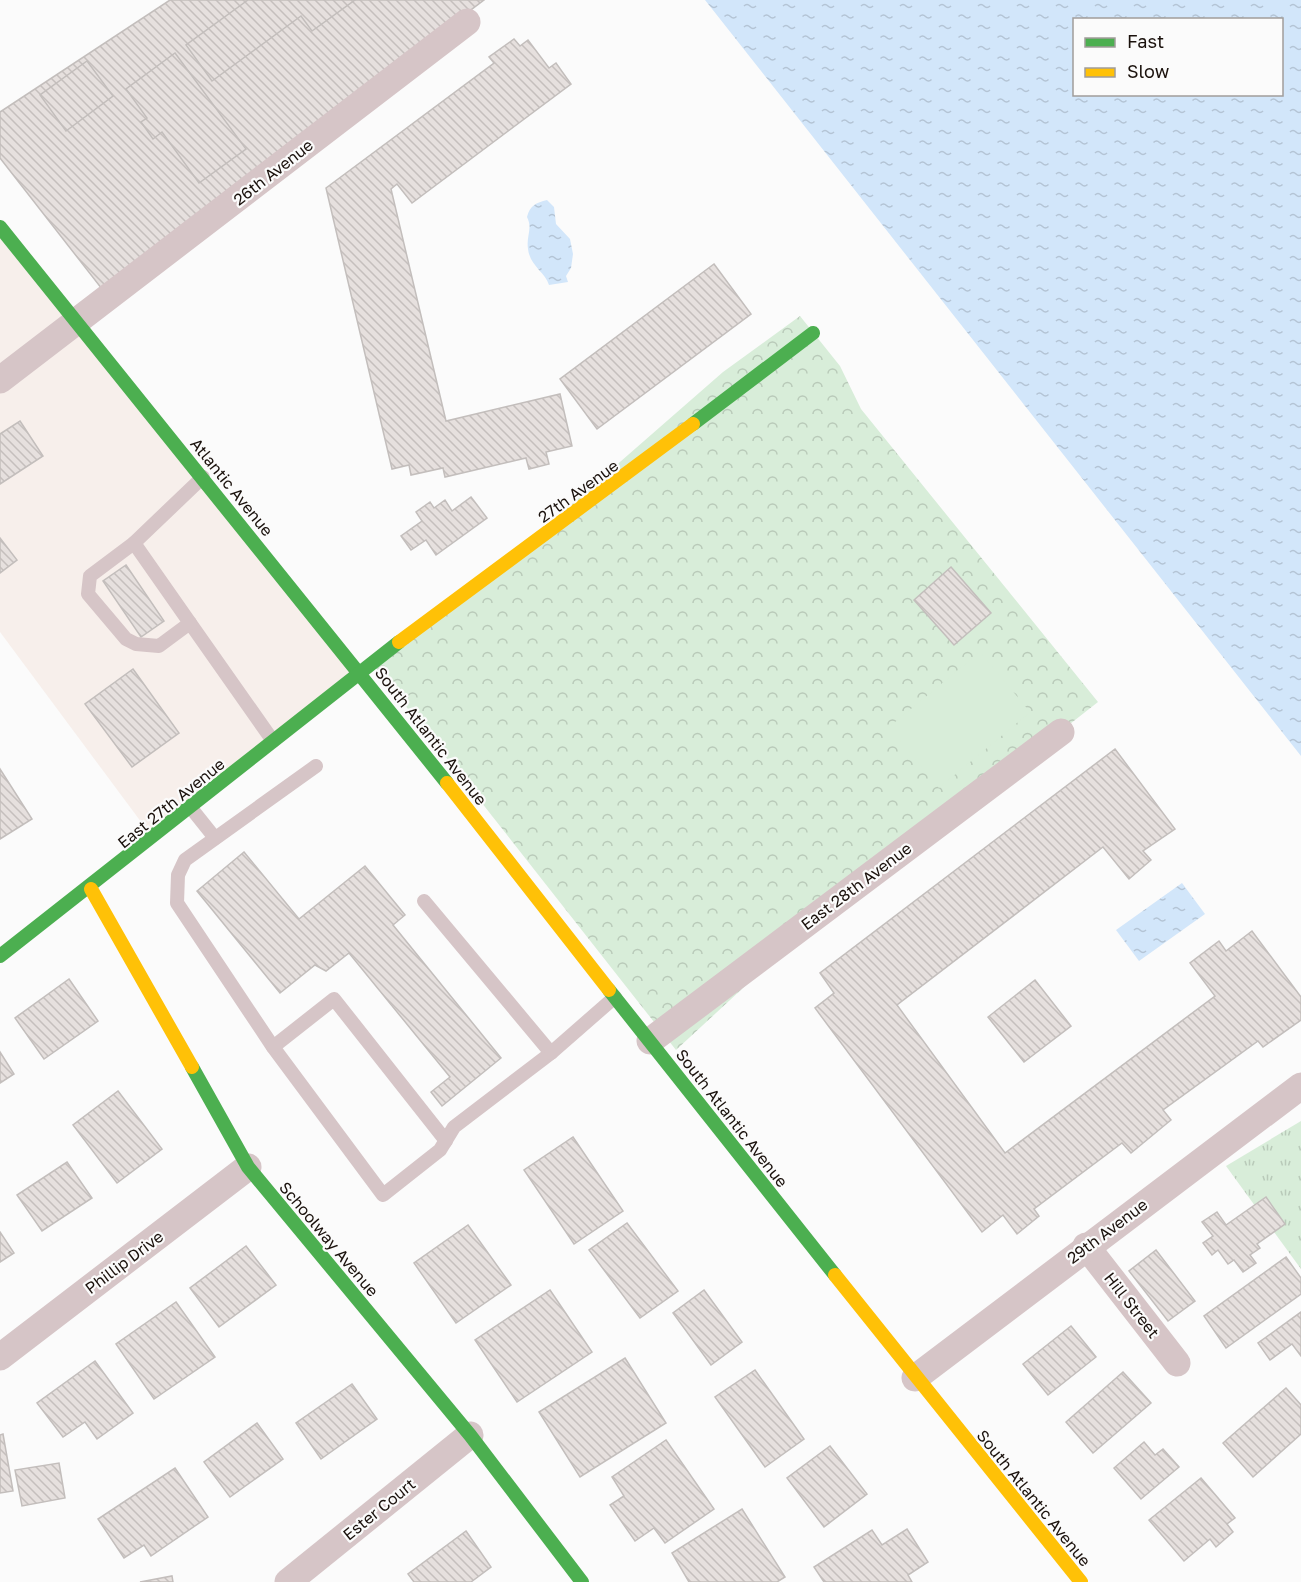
<svg xmlns="http://www.w3.org/2000/svg" width="1301" height="1582" font-family="'Golos Text',sans-serif">
<defs>
<pattern id="grass-tufts" width="24" height="20" patternUnits="userSpaceOnUse" patternTransform="scale(1.5)"><rect width="24" height="20" fill="#d8edd9"/><path d="M3 7l-1-3M5 7V3M7 7l1-3M15 17l-1-3M17 17v-4M19 17l1-3" fill="none" stroke="#b9cab9"/></pattern>
<pattern id="park-crowns" width="20" height="18" patternUnits="userSpaceOnUse" patternTransform="scale(1.5)"><rect width="20" height="18" fill="#d8edd9"/><path d="M2 6a3 3 0 1 1 6 0M12 15a3 3 0 1 1 6 0" fill="none" stroke="#b9cab9"/></pattern>
<pattern id="water-ripples" width="26" height="14" patternUnits="userSpaceOnUse" patternTransform="scale(1.5)"><rect width="26" height="14" fill="#d2e6fa"/><path d="M2 4q2-2 4 0t4 0M15 11q2-2 4 0t4 0" fill="none" stroke="#b4c4d5"/></pattern>
<pattern id="building-back-hatch" width="6" height="6" patternUnits="userSpaceOnUse" patternTransform="scale(1.5)"><rect width="6" height="6" fill="#e6e0de"/><path d="M-1 5l2 2M0 0l6 6M5-1l2 2" fill="none" stroke="#c5bfbd"/></pattern>
</defs>
<rect width="100%" height="100%" fill="#fbfbfb"/>
<path fill="#f7efeb" d="M 0,227 L 360,672 L 153,838 L 0,632 Z"/>
<path fill="url(#grass-tufts)" d="M 1301,1121 L 1301,1269 L 1226,1166 Z"/>
<path fill="url(#park-crowns)" d="M 800,316 L 840,366 L 861,409 L 1098,702 L 796,939 L 676,1050 L 375,667 L 557,517 L 723,372 Z"/>
<path fill="#d8edd9" d="M 980,652 L 1030,712 L 939,788 L 889,727 Z"/>
<g fill="url(#water-ripples)" fill-rule="evenodd">
<path d="M 705,0 L 1301,0 L 1301,756 ZM 1074,20 L 1282,20 L 1282,94 L 1074,94 Z"/>
<path d="M 547,200 L 554,207 L 556,224 L 570,239 L 573,254 L 571,268 L 566,276 L 568,282 L 549,285 C 545,272 530,266 528,249 C 526,235 533,229 527,217 C 530,205 536,203 547,200 Z"/>
<path d="M 1182,883 L 1205,914 L 1139,961 L 1116,930 Z"/>
</g>
<g fill="url(#building-back-hatch)" stroke="#c3bebc" stroke-width="1.5">
<path d="M 170,0 L 484,0 L 102,289 L 0,158 L 0,112 Z"/>
<path d="M 248,0 L 355,0 L 312,31 L 301,16 L 212,81 L 186,45 Z"/>
<path d="M 514,39 L 520,46 L 528,40 L 549,68 L 556,63 L 571,84 L 412,203 L 397,184 L 391,189 L 446,421 L 560,394 L 572,446 L 546,452 L 549,464 L 529,469 L 526,458 L 445,477 L 443,468 L 411,475 L 409,465 L 392,469 L 326,188 L 494,63 L 489,57 Z"/>
<path d="M 175,53 L 246,149 L 199,183 L 162,132 L 153,139 L 141,122 L 147,118 L 126,89 Z"/>
<path d="M 87,61 L 113,96 L 66,131 L 40,95 Z"/>
<path d="M 714,264 L 751,314 L 597,429 L 560,379 Z"/>
<path d="M 20,421 L 43,456 L 0,484 L 0,434 Z"/>
<path d="M 471,497 L 487,518 L 436,555 L 426,540 L 411,550 L 401,536 L 422,521 L 416,512 L 430,502 L 434,508 L 445,500 L 452,511 Z"/>
<path d="M 0,538 L 17,560 L 0,573 Z"/>
<path d="M 126,565 L 164,621 L 141,637 L 103,581 Z"/>
<path d="M 951,567 L 991,613 L 954,645 L 914,600 Z"/>
<path d="M 133,669 L 179,733 L 132,767 L 85,704 Z"/>
<path d="M 1115,749 L 1175,829 L 1143,851 L 1151,860 L 1129,879 L 1103,847 L 897,1005 L 1005,1153 L 1215,996 L 1190,963 L 1219,941 L 1226,951 L 1252,931 L 1301,997 L 1301,1020 L 1263,1047 L 1258,1041 L 1163,1110 L 1171,1120 L 1131,1153 L 1122,1143 L 1034,1209 L 1039,1216 L 1017,1234 L 1003,1215 L 982,1232 L 815,1008 L 834,993 L 820,973 Z"/>
<path d="M 0,769 L 32,819 L 0,839 Z"/>
<path d="M 244,852 L 299,919 L 365,866 L 405,915 L 393,925 L 501,1058 L 442,1106 L 431,1092 L 450,1077 L 349,953 L 326,971 L 315,965 L 280,993 L 197,891 Z"/>
<path d="M 69,979 L 98,1021 L 44,1059 L 15,1018 Z"/>
<path d="M 1035,980 L 1071,1026 L 1024,1062 L 988,1017 Z"/>
<path d="M 0,1052 L 14,1074 L 0,1083 Z"/>
<path d="M 118,1091 L 162,1149 L 117,1183 L 73,1125 Z"/>
<path d="M 573,1137 L 623,1211 L 574,1244 L 524,1170 Z"/>
<path d="M 67,1162 L 92,1198 L 42,1231 L 17,1195 Z"/>
<path d="M 1266,1197 L 1285,1224 L 1257,1244 L 1260,1248 L 1250,1255 L 1256,1263 L 1243,1272 L 1234,1260 L 1228,1264 L 1218,1250 L 1212,1255 L 1203,1243 L 1213,1236 L 1202,1222 L 1217,1212 L 1226,1225 Z"/>
<path d="M 627,1223 L 678,1291 L 640,1318 L 589,1250 Z"/>
<path d="M 468,1225 L 511,1285 L 456,1323 L 414,1263 Z"/>
<path d="M 0,1232 L 14,1253 L 0,1262 Z"/>
<path d="M 246,1246 L 276,1285 L 219,1327 L 190,1288 Z"/>
<path d="M 1156,1250 L 1195,1301 L 1168,1321 L 1129,1271 Z"/>
<path d="M 1286,1257 L 1301,1278 L 1301,1294 L 1226,1348 L 1204,1316 Z"/>
<path d="M 550,1290 L 592,1352 L 517,1402 L 475,1340 Z"/>
<path d="M 704,1290 L 742,1342 L 711,1365 L 673,1313 Z"/>
<path d="M 176,1302 L 215,1357 L 154,1399 L 116,1344 Z"/>
<path d="M 1301,1312 L 1301,1356 L 1292,1344 L 1270,1360 L 1258,1343 Z"/>
<path d="M 1071,1326 L 1096,1357 L 1048,1395 L 1023,1364 Z"/>
<path d="M 625,1358 L 666,1423 L 580,1477 L 539,1412 Z"/>
<path d="M 95,1361 L 133,1413 L 97,1439 L 85,1422 L 63,1437 L 37,1403 Z"/>
<path d="M 755,1370 L 804,1439 L 765,1467 L 715,1397 Z"/>
<path d="M 1123,1372 L 1151,1403 L 1093,1453 L 1066,1422 Z"/>
<path d="M 352,1384 L 377,1419 L 321,1459 L 296,1423 Z"/>
<path d="M 1286,1388 L 1301,1405 L 1301,1434 L 1253,1477 L 1223,1443 Z"/>
<path d="M 257,1423 L 283,1459 L 230,1497 L 204,1462 Z"/>
<path d="M 3,1434 L 13,1491 L 0,1493 L 0,1435 Z"/>
<path d="M 666,1440 L 714,1509 L 665,1543 L 654,1528 L 635,1541 L 610,1505 L 624,1496 L 612,1477 Z"/>
<path d="M 1144,1442 L 1155,1455 L 1163,1449 L 1179,1467 L 1141,1499 L 1114,1468 Z"/>
<path d="M 830,1446 L 867,1494 L 824,1527 L 787,1478 Z"/>
<path d="M 59,1463 L 65,1498 L 22,1506 L 15,1470 Z"/>
<path d="M 175,1468 L 208,1517 L 151,1556 L 144,1545 L 124,1558 L 98,1519 Z"/>
<path d="M 1201,1478 L 1235,1518 L 1227,1524 L 1233,1532 L 1216,1547 L 1210,1539 L 1184,1561 L 1149,1520 Z"/>
<path d="M 742,1509 L 785,1577 L 777,1582 L 689,1582 L 672,1553 Z"/>
<path d="M 907,1529 L 928,1562 L 908,1575 L 912,1582 L 824,1582 L 814,1567 L 872,1530 L 882,1545 Z"/>
<path d="M 466,1531 L 491,1567 L 471,1582 L 414,1582 L 408,1574 Z"/>
<path d="M 172,1576 L 173,1582 L 140,1582 Z"/>
</g>
<g fill="none" stroke-linecap="round" stroke-linejoin="round">
<g stroke="#d6c5c7" stroke-width="14">
<path d="M 203,477 L 134,543 L 90,576 L 88,594 L 126,639 L 136,644 L 159,646 L 190,623 L 273,741"/>
<path d="M 134,543 L 190,623"/>
<path d="M 316,766 L 185,860 L 178,875 L 177,903 L 273,1047 L 383,1195 L 440,1150 L 454,1127 L 551,1053 L 424,901"/>
<path d="M 191,808 L 215,838"/>
<path d="M 273,1047 L 334,999 L 446,1141"/>
<path d="M 551,1053 L 615,997"/>
</g>
<g stroke="#d6c5c7" stroke-width="27">
<path d="M 0,380 L 467,22"/>
<path d="M 650,1041 L 1061,732"/>
<path d="M 1086,1246 L 1177,1363"/>
<path d="M 0,1357 L 248,1167"/>
<path d="M 915,1378 L 1301,1086"/>
<path d="M 288,1582 L 470,1435"/>
</g>
<g stroke="#4caf50" stroke-width="14">
<path d="M 0,227 L 447,783"/>
<path d="M 693,424 L 813,333"/>
<path d="M 0,956 L 399,642"/>
<path d="M 609,990 L 835,1275"/>
<path d="M 192,1067 L 248,1167 L 470,1435 L 582,1582"/>
</g>
<g stroke="#ffc107" stroke-width="14">
<path d="M 399,642 L 693,424"/>
<path d="M 447,783 L 609,990"/>
<path d="M 91,889 L 192,1067"/>
<path d="M 835,1275 L 1081,1582"/>
</g>
</g>
<g text-anchor="middle" dominant-baseline="central" stroke-width="4.5" stroke-linejoin="round" paint-order="stroke">
<g font-size="16" fill="#1a110c" stroke="#fbfbfb">
<text transform="translate(273 172) rotate(-38)">26th Avenue</text>
<text transform="translate(232 487) rotate(51)">Atlantic Avenue</text>
<text transform="translate(578 491) rotate(-36)">27th Avenue</text>
<text transform="translate(431 736) rotate(52)">South Atlantic Avenue</text>
<text transform="translate(171 803) rotate(-39)">East 27th Avenue</text>
<text transform="translate(856 886) rotate(-37)">East 28th Avenue</text>
<text transform="translate(732 1118) rotate(52)">South Atlantic Avenue</text>
<text transform="translate(1107 1231) rotate(-37)">29th Avenue</text>
<text transform="translate(329 1239) rotate(50)">Schoolway Avenue</text>
<text transform="translate(124 1262) rotate(-37)">Phillip Drive</text>
<text transform="translate(1132 1305) rotate(52)">Hill Street</text>
<text transform="translate(1034 1498) rotate(51)">South Atlantic Avenue</text>
<text transform="translate(379 1509) rotate(-39)">Ester Court</text>
</g>
</g>
<rect x="1073" y="18" width="210" height="78" fill="#fbfbfb" stroke="#a19d9b" stroke-width="1.5"/>
<rect x="1085" y="38" width="30" height="9" fill="#4caf50" stroke="#a19d9b" stroke-width="1.5"/>
<text x="1127" y="48" font-size="18" fill="#1a110c">Fast</text>
<rect x="1085" y="68" width="30" height="9" fill="#ffc107" stroke="#a19d9b" stroke-width="1.5"/>
<text x="1127" y="78" font-size="18" fill="#1a110c">Slow</text>
</svg>
